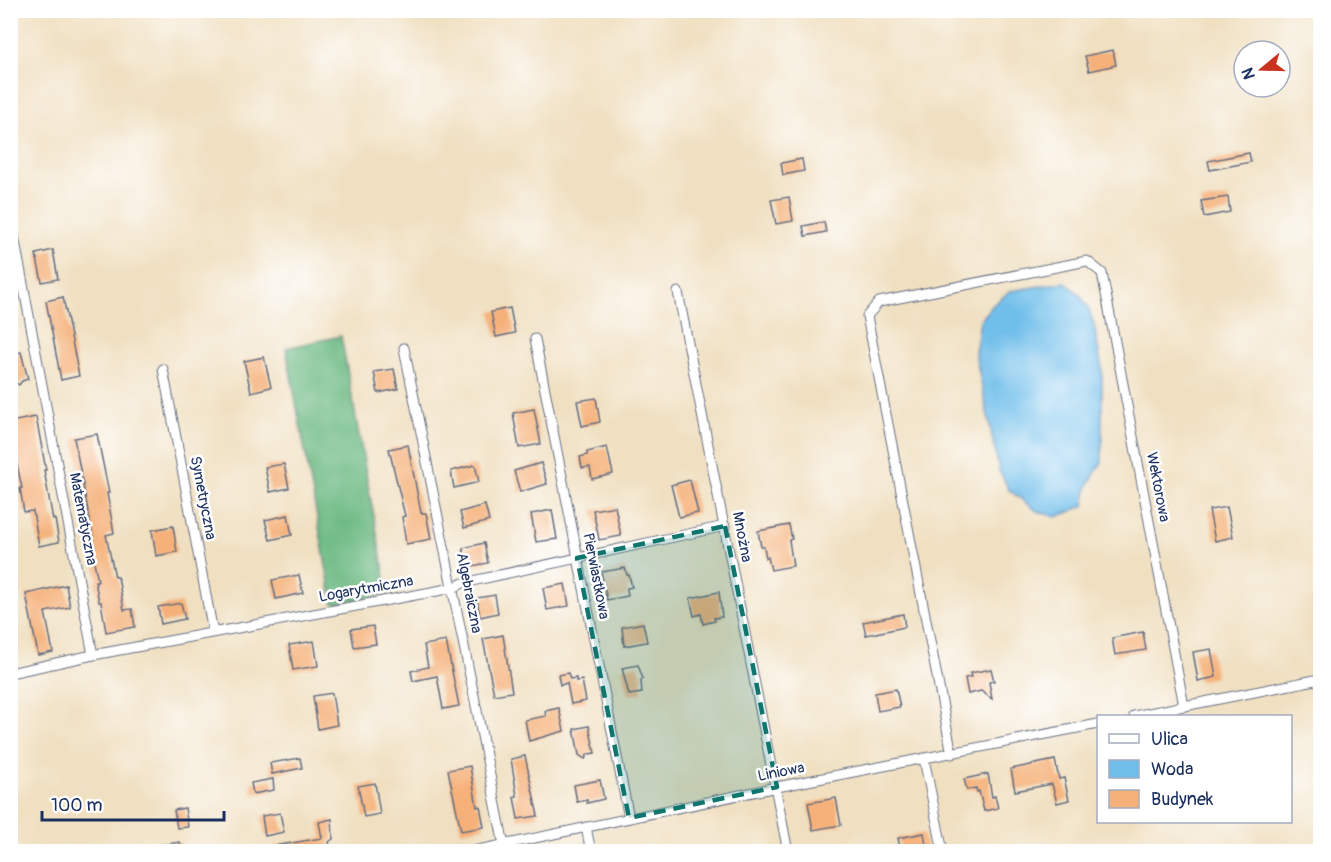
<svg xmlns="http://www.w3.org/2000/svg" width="1331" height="862" font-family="Pangolin,sans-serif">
<rect width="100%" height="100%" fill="#fff"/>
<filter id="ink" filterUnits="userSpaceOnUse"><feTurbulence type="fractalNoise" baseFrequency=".0167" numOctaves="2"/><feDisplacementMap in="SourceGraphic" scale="12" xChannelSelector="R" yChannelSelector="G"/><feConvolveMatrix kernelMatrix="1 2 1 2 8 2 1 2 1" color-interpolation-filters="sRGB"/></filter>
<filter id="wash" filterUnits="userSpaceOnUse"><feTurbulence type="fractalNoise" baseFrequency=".008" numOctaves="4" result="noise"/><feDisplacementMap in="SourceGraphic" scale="24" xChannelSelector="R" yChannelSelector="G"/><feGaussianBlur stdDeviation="1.35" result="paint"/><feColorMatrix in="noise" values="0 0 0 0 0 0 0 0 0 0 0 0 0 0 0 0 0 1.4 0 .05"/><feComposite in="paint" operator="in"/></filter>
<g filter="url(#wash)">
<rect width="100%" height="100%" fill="#f0e0c1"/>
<path fill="#6cb982" stroke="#447470" stroke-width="1.5" d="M 341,336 L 388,594 L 333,604 L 286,348 Z"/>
<path fill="#6fbeea" stroke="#4576a4" stroke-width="1.5" d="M 1065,282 L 1080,295 L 1088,307 L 1094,325 L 1102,370 L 1102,462 L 1088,485 L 1084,506 L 1056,517 L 1037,511 L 1009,490 L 999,470 L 975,353 L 980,321 L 993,305 L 1010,291 Z"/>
<g id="blocks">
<g fill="#f5b179">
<path d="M 1113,50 L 1116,65 L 1089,71 L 1085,56 Z"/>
<path d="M 1249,153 L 1251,162 L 1210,170 L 1208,161 Z"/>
<path d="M 802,159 L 804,171 L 783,175 L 781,163 Z"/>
<path d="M 789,197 L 793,221 L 776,224 L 771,200 Z"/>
<path d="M 1228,197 L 1230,212 L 1204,217 L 1201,201 Z"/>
<path d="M 824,222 L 826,232 L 805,236 L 803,226 Z"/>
<path d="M 53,250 L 58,279 L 42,282 L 36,254 Z"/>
<path d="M 63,297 L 79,376 L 61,380 L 46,301 Z"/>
<path d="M 510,308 L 515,333 L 496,337 L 491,312 Z"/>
<path d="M 21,352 L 28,379 L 22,381 L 19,385 L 15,382 L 10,383 L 10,354 Z"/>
<path d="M 264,357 L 271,387 L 251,392 L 244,361 Z"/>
<path d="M 394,369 L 398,389 L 378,393 L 374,372 Z"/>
<path d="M 596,398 L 600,422 L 582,426 L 577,401 Z"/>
<path d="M 534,409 L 541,444 L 519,448 L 513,413 Z"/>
<path d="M 36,417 L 46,470 L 44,470 L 53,520 L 55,519 L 59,542 L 39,546 L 33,511 L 24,512 L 20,488 L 22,488 L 10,432 L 10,422 Z"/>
<path d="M 97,434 L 109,493 L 107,493 L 114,533 L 106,535 L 115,577 L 118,577 L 124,610 L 132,609 L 135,627 L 106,632 L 101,602 L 99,602 L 95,581 L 98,581 L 91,547 L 95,547 L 74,438 Z"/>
<path d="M 408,445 L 421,513 L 426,513 L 431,539 L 406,544 L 402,517 L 405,516 L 389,449 Z"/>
<path d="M 607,447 L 613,474 L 592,479 L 590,467 L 582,468 L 580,457 L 587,455 L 587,452 Z"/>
<path d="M 541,463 L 547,484 L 520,492 L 514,471 Z"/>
<path d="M 284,464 L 289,488 L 270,492 L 265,467 Z"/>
<path d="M 475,465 L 479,482 L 454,488 L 451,471 Z"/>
<path d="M 690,480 L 698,513 L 679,517 L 671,485 Z"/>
<path d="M 485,505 L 489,521 L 464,528 L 460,512 Z"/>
<path d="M 615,506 L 621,536 L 599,540 L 593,510 Z"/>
<path d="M 1227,507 L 1233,537 L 1215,541 L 1209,510 Z"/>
<path d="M 552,510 L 557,539 L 536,542 L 531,514 Z"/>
<path d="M 288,515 L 292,535 L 270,540 L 265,520 Z"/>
<path d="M 789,525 L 792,539 L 789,540 L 793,566 L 771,570 L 768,557 L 766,558 L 764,547 L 761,547 L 758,531 Z"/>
<path d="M 173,526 L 177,552 L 156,556 L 152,530 Z"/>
<path d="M 484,543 L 488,563 L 467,567 L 463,548 Z"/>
<path d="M 625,568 L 627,575 L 629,575 L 632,587 L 627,588 L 628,596 L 607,600 L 601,572 Z"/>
<path d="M 299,575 L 303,593 L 276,599 L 272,580 Z"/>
<path d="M 565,584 L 569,606 L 547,610 L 543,588 Z"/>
<path d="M 66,585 L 70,607 L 45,612 L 53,652 L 38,655 L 26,594 Z"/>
<path d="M 719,592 L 722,617 L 714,618 L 715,621 L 703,624 L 701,614 L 694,616 L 690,598 Z"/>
<path d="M 495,595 L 498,613 L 480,617 L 477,598 Z"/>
<path d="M 181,603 L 185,619 L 161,624 L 158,607 Z"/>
<path d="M 903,614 L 905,627 L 866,635 L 863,622 Z"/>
<path d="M 643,623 L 647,642 L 624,646 L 622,627 Z"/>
<path d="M 373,626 L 376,644 L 354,647 L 351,629 Z"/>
<path d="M 1143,632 L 1146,650 L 1115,655 L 1112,638 Z"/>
<path d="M 503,635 L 512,692 L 494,695 L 483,639 Z"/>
<path d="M 314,641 L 318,666 L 293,670 L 289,645 Z"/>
<path d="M 446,641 L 459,706 L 443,709 L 437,676 L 413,681 L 411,671 L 428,667 L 424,645 Z"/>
<path d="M 1211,649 L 1216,677 L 1198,681 L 1193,652 Z"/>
<path d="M 638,665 L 643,679 L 641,681 L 642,693 L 629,695 L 622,668 Z"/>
<path d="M 991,669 L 994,681 L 989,682 L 992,699 L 981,691 L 968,694 L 965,678 L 971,677 L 970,673 Z"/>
<path d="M 568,673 L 570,679 L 576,678 L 576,681 L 582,680 L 586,701 L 571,704 L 567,683 L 560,685 L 558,675 Z"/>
<path d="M 896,689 L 900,707 L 878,711 L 875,693 Z"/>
<path d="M 332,693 L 337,725 L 318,729 L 313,696 Z"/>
<path d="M 559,708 L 564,731 L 529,741 L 525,720 L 546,716 L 545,711 Z"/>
<path d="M 589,726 L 595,753 L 588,754 L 585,759 L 579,755 L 574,729 Z"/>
<path d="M 525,756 L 538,816 L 518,819 L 514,797 L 517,796 L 511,759 Z"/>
<path d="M 300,758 L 302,768 L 272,774 L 270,763 Z"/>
<path d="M 1055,760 L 1059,779 L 1064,778 L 1069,800 L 1057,803 L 1052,784 L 1015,791 L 1011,769 Z"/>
<path d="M 470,766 L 477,807 L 480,806 L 484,827 L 461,831 L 448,770 Z"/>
<path d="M 988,774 L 992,797 L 995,796 L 998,808 L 984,811 L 979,791 L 977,792 L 976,788 L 967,790 L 964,779 Z"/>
<path d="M 273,779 L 274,790 L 253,794 L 251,783 Z"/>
<path d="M 600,780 L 604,799 L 587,803 L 587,800 L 577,802 L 574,785 Z"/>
<path d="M 375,783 L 380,814 L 364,817 L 358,786 Z"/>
<path d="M 836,798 L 841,825 L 813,830 L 808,803 Z"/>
<path d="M 185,808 L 188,827 L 177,828 L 174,810 Z"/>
<path d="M 280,813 L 284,832 L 265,836 L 262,816 Z"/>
<path d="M 332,819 L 333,839 L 329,842 L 331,852 L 274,852 L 274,846 L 322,838 L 319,822 Z"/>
<path d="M 924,833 L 927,852 L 901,852 L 898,838 Z"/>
<path d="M 180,842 L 182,852 L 154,852 L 154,846 Z"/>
</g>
</g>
</g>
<g filter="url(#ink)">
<use href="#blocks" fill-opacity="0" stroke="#666d81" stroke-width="1.5"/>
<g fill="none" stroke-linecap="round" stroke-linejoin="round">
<defs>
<g id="minor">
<path d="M 10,215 L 93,655"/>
<path d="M 678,292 L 788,852"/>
<path d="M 535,339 L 629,818"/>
<path d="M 404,348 L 504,845"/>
<path d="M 163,369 L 213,632"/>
<path d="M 10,673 L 93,655 L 453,588 L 463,583 L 725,526"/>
<path d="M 1134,716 L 1320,679"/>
<path d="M 952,754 L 867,316 L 879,302 L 1087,261 L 1102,273 L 1184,706"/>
<path d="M 924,759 L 943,852"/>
<path d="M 586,827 L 591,852"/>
<path d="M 10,850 L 11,852"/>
<path d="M 469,852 L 777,787 L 1098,724"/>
</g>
</defs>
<use href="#minor" stroke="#666d81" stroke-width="11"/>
<use href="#minor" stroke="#fff" stroke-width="9"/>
</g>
</g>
<path fill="#0f766e" fill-opacity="0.2" stroke="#0f766e" stroke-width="4.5" stroke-dasharray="12 8" stroke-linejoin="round" d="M 725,526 L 777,787 L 629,818 L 577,558 Z"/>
<g text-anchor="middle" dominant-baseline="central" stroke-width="5" stroke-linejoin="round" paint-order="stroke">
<g font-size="15" fill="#1b2f5e" stroke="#fff">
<text transform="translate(1158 487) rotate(79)">Wektorowa</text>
<text transform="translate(203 498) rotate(79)">Symetryczna</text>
<text transform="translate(83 519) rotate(79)">Matematyczna</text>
<text transform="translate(742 537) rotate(79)">Mnożna</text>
<text transform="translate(596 576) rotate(79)">Pierwiastkowa</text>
<text transform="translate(366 589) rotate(-10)">Logarytmiczna</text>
<text transform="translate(469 593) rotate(79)">Algebraiczna</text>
<text transform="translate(781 772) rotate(-11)">Liniowa</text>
</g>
</g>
<rect width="1331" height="862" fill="none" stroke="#fff" stroke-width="36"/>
<rect x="1097" y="715" width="195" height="108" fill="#ffffff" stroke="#a4acbf" stroke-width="1.5"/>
<rect x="1109" y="734" width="30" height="9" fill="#ffffff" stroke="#a4acbf" stroke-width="1.5"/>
<text x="1151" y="745" font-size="18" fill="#1b2f5e">Ulica</text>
<rect x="1109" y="760" width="30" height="18" fill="#6fbeea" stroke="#a4acbf" stroke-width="1.5"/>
<text x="1151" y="775" font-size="18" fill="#1b2f5e">Woda</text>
<rect x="1109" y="790" width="30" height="18" fill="#f5b179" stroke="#a4acbf" stroke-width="1.5"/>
<text x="1151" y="805" font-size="18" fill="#1b2f5e">Budynek</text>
<g transform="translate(1262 69) rotate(251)"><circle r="28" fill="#ffffff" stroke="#a4acbf" stroke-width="1.5"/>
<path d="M0-4.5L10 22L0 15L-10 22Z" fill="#c8321e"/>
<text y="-9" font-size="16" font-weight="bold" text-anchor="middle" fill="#1b2f5e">N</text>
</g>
<path d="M42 811v9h182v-9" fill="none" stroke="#1b2f5e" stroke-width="3"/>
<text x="51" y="811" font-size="18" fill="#1b2f5e" stroke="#ffffff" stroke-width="4.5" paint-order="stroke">100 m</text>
</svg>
